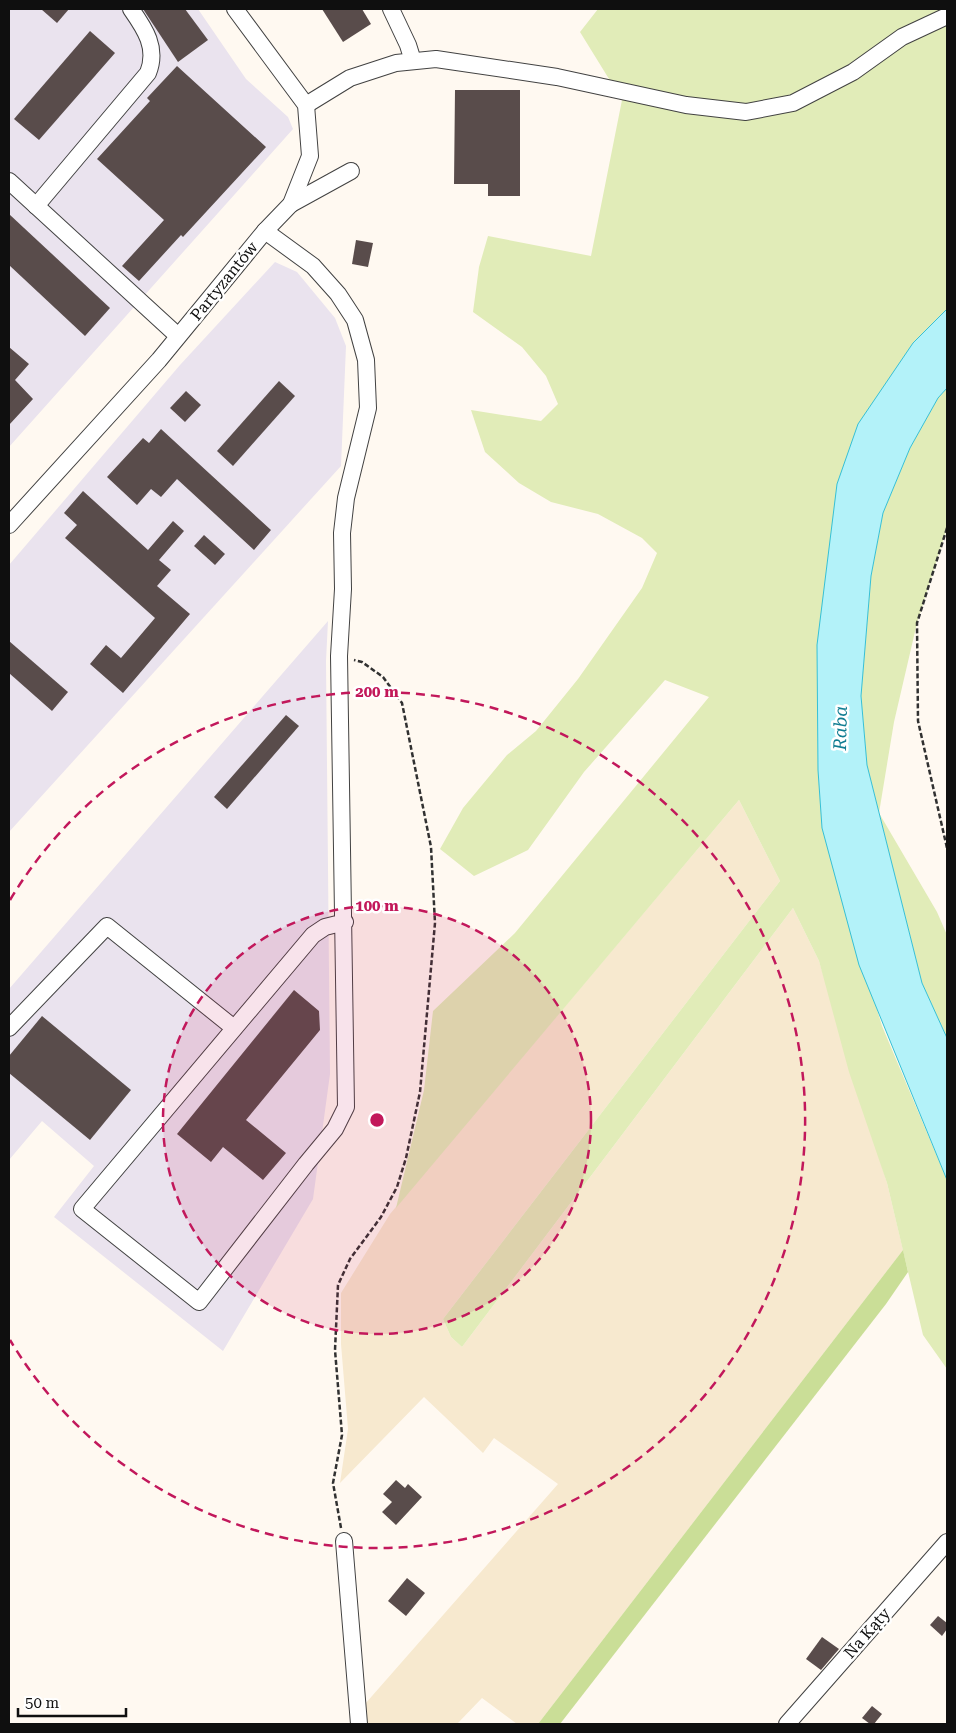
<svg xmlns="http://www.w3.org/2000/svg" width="956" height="1733" font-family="'Roboto Serif',serif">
<rect width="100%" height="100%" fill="#fff9f1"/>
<g fill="#eae3ee">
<path d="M 9,9 L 198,9 L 246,79 L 288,117 L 293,129 L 9,447 Z"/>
<path d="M 275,262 L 297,272 L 335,318 L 346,346 L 341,466 L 9,832 L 9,565 L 180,365 Z"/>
<path d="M 328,621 L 326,661 L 330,1074 L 313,1199 L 223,1351 L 54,1217 L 94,1166 L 42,1121 L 9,1160 L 9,989 Z"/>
</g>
<path fill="#f7e9cf" d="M 739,800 L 780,881 L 443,1319 L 451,1337 L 462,1347 L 793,908 L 819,961 L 887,1183 L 903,1250 L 538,1724 L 517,1724 L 482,1698 L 457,1724 L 367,1724 L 365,1704 L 558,1484 L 494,1438 L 483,1453 L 424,1397 L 340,1483 L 348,1429 L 341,1344 L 341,1293 L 390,1214 Z"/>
<g fill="#e1ecb8">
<path d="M 598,9 L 947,9 L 947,309 L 913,343 L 817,645 L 818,770 L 822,828 L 882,1026 L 947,1180 L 947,1369 L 923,1335 L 887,1183 L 849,1072 L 819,961 L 793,908 L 462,1347 L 451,1337 L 443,1319 L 780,881 L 739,800 L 396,1208 L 424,1090 L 433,1011 L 515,933 L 709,697 L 665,680 L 584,772 L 528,850 L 474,876 L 440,849 L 463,808 L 507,755 L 536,731 L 578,679 L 642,588 L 657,553 L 642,538 L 598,514 L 551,502 L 519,483 L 485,452 L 471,410 L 541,421 L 558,404 L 546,376 L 522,347 L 473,312 L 479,267 L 488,236 L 591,256 L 622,100 L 580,32 Z"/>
<path d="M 947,388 L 947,528 L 917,623 L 894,722 L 879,813 L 937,912 L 947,935 L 947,1038 L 922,983 L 867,765 L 861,696 L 871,576 L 883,513 L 910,448 L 938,398 Z"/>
</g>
<path fill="#cade97" d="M 903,1250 L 908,1272 L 886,1304 L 560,1724 L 538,1724 Z"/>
<path fill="#b3f2f9" stroke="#36c0d5" d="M 947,309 L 947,388 L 938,398 L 910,448 L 883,513 L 871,576 L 861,696 L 867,765 L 922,983 L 947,1038 L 947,1180 L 859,965 L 822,828 L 818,770 L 817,645 L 837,484 L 858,424 L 913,343 Z"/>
<g fill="#594c4b">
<path d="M 41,9 L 69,9 L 57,23 Z"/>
<path d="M 143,9 L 185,9 L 208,40 L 178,62 Z"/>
<path d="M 322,9 L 362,9 L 371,24 L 343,42 Z"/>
<path d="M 90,31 L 115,53 L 39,140 L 14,119 Z"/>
<path d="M 177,66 L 266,147 L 183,237 L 181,235 L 139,281 L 122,266 L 164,220 L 97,159 L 150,101 L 147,98 Z"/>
<path d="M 455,90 L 520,90 L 520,196 L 488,196 L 488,184 L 454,184 Z"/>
<path d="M 9,214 L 110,308 L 85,336 L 9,265 Z"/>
<path d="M 356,240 L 373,243 L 368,267 L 352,264 Z"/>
<path d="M 9,347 L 29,364 L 15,380 L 33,399 L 9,425 Z"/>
<path d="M 279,381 L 295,396 L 233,466 L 217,451 Z"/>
<path d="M 186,391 L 201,405 L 185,422 L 170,408 Z"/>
<path d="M 161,429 L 271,530 L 254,550 L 177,479 L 161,497 L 151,489 L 137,505 L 107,477 L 143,438 L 149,443 Z"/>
<path d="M 83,491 L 148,550 L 173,521 L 184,531 L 159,560 L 171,570 L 157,586 L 190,614 L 123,693 L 90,664 L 106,645 L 121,658 L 155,618 L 65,538 L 77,525 L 64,513 Z"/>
<path d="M 204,535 L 225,554 L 215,565 L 194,546 Z"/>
<path d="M 9,641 L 68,692 L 52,711 L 9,673 Z"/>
<path d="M 286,715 L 299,726 L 227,809 L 214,797 Z"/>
<path d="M 294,990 L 319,1011 L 320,1030 L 246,1120 L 286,1153 L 263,1180 L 223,1147 L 211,1162 L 177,1134 Z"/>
<path d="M 42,1016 L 131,1090 L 90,1140 L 9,1073 L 9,1056 Z"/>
<path d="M 396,1480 L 405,1488 L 408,1484 L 422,1497 L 396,1525 L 382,1512 L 392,1502 L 383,1494 Z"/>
<path d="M 407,1578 L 425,1593 L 406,1616 L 388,1601 Z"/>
<path d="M 938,1616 L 947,1623 L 947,1629 L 942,1636 L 930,1625 Z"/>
<path d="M 822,1637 L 839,1649 L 821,1670 L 806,1659 Z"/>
<path d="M 872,1706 L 882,1714 L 874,1724 L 870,1724 L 862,1718 Z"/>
</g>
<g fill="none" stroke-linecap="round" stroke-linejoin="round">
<defs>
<g id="minor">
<path d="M 391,9 L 408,45 L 413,61"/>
<path d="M 306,105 L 350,78 L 396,63 L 436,59 L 557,77 L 686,105 L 746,112 L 793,103 L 853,72 L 902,37 L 947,16"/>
<path d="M 9,181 L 178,336"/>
<path d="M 291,204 L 351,171"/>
<path d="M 36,206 L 148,73 C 158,48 145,29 131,9"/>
<path d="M 265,231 L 313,266 L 338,294 L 355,320 L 366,360 L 368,408 L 346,498 L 342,533 L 343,589 L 339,656 L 346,1107 L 335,1129 L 306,1164 L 199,1302 L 82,1209 L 313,935 L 325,927 L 345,922"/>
<path d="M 9,525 L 159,360 L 265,231 L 291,204 L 310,156 L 306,105 L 235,9"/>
<path d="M 9,1028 L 107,926 L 234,1028"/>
<path d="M 344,1541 L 359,1724"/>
<path d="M 787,1724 L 947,1542"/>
</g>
</defs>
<use href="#minor" stroke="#424242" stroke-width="18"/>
<g stroke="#313131" stroke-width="2.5" stroke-dasharray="5 2.5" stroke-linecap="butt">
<path d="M 947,528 L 917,623 L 918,721 L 947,848"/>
<path d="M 341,1528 L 333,1483 L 342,1435 L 335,1350 L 338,1285 L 350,1259 L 381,1217 L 397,1187 L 406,1158 L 420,1092 L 435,923 L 431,847 L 402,703 L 383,677 L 362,662 L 354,660"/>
</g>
<use href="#minor" stroke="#fff" stroke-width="16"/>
</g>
<circle cx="377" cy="1120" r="214" fill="#c2185b" fill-opacity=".12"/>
<g fill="none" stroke="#c2185b" stroke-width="2.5" stroke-dasharray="9 6">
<circle cx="377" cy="1120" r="214"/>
<path d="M10 900A428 428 0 1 1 10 1340"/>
</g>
<g text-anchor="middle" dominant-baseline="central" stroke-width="5" stroke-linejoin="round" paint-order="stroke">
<g font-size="16" fill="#0f0f0f" stroke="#fff">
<text transform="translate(224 281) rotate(-51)">Partyzantów</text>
<text transform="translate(867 1633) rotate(-49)">Na Kąty</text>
</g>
<g font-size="18" font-style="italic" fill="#107d92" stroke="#fff">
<text transform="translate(840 728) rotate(-89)">Raba</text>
</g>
</g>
<circle cx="377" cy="1120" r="8" fill="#c2185b" stroke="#fff" stroke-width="2.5"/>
<g font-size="15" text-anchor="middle" font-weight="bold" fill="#c2185b" stroke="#fff" stroke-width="5" stroke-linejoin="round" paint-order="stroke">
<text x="377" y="697">200 m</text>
<text x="377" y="911">100 m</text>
</g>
<rect width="956" height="1733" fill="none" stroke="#0f0f0f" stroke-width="20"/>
<path d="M18 1708v8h108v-8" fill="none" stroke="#0f0f0f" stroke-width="2.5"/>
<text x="25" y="1708" font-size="15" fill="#0f0f0f" stroke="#ffffff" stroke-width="4" paint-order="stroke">50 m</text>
</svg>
